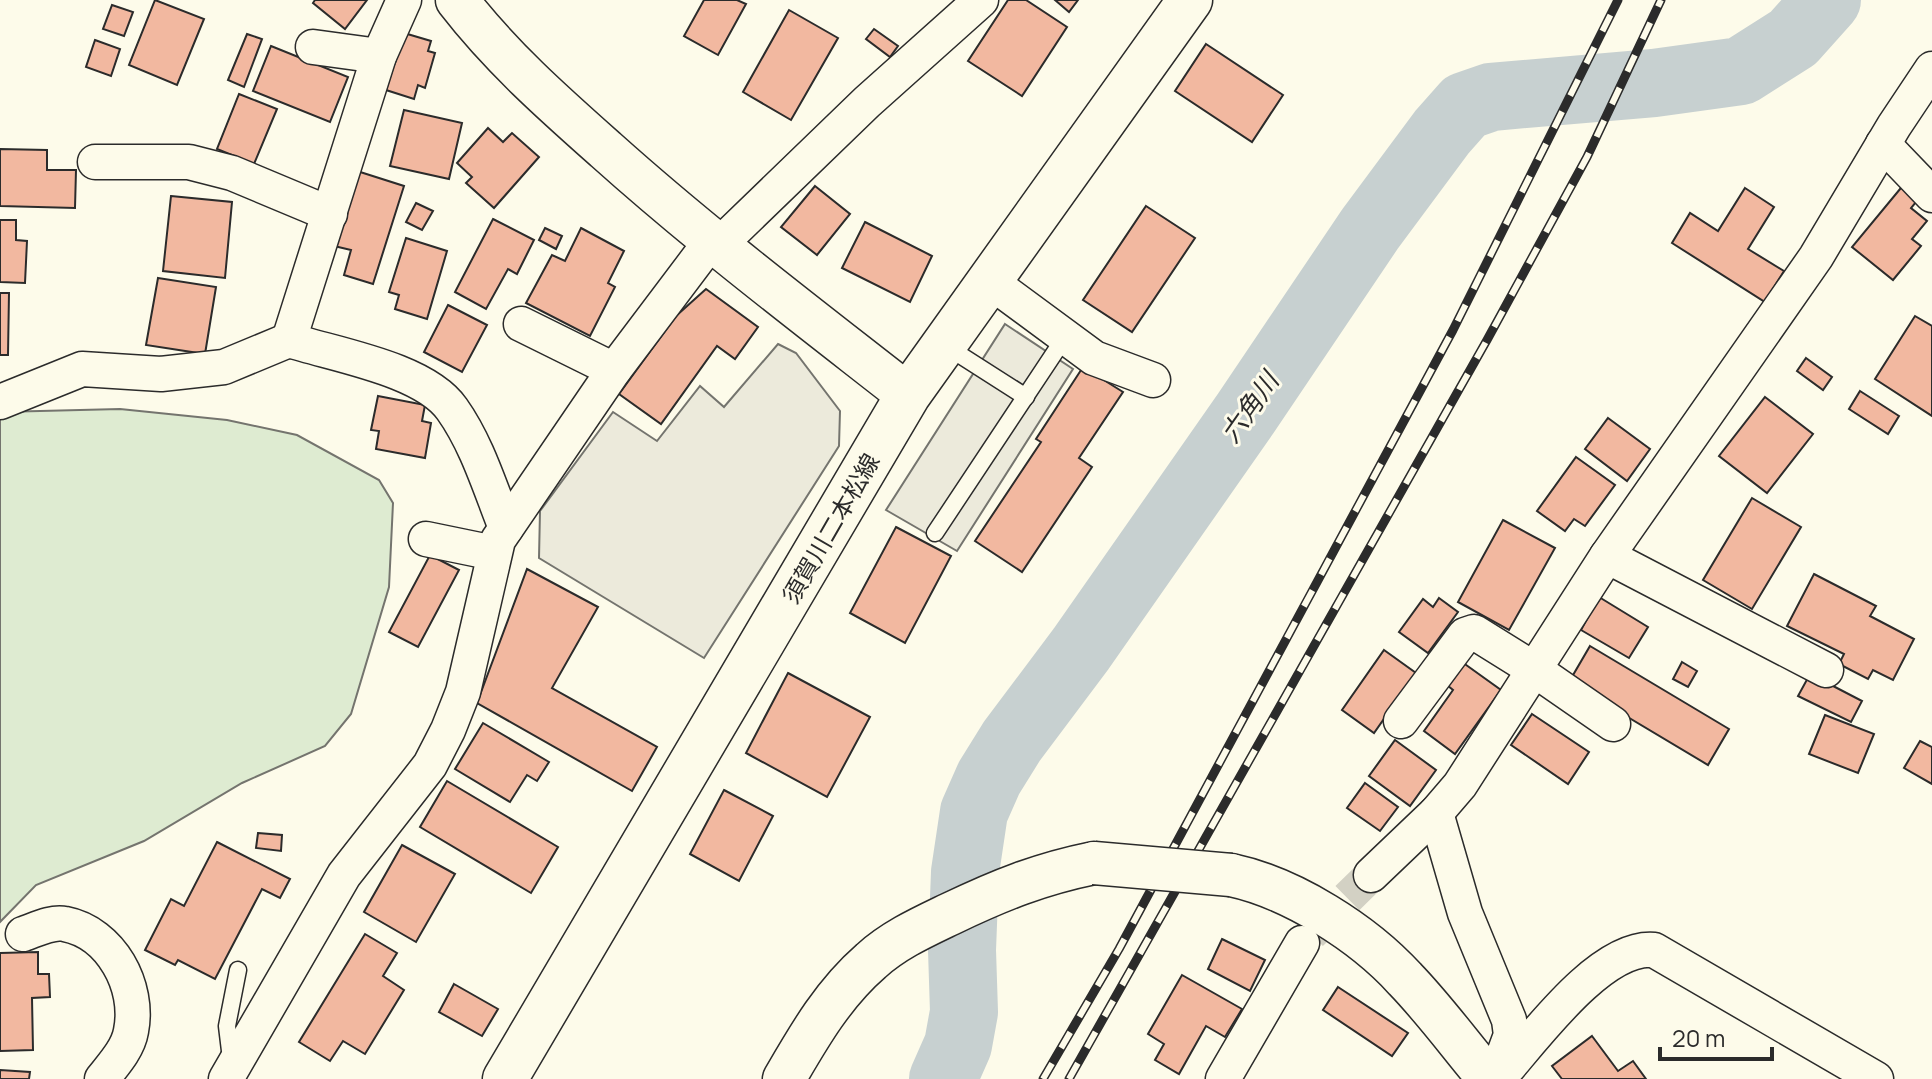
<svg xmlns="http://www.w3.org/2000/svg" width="1932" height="1079" font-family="Manrope,'Noto Sans JP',sans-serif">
<rect width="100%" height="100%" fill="#fdfbea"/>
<path fill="#deebd1" stroke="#74746e" stroke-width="2" d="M 120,409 L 227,420 L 297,435 L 379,480 L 393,503 L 389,587 L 351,714 L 325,746 L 242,783 L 144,841 L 36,885 L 0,922 L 0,412 Z"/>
<g fill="#eceadb" stroke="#74746e" stroke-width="2">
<path d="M 1005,324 L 1073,369 L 957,551 L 886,510 Z"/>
<path d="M 778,344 L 796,353 L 840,411 L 839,446 L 704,658 L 539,558 L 540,511 L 613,412 L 657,441 L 700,386 L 724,407 Z"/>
</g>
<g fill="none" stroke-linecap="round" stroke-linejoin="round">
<path stroke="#c7d0d0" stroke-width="68" d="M 943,1079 L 958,1045 L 964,1012 L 962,950 L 965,872 L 974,812 L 989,778 L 1012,741 L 1081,649 L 1246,413 L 1370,229 L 1442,132 L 1465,106 L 1491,97 L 1654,83 L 1741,71 L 1793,38 L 1827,0"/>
</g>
<g fill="#f2b8a0" stroke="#2b2b2b" stroke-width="2">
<path d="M 155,0 L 204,19 L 177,85 L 129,65 Z"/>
<path d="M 315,0 L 367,0 L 345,29 L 313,3 Z"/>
<path d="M 704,0 L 737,0 L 746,4 L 718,55 L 684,36 Z"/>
<path d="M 1008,0 L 1026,0 L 1067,27 L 1022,96 L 968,61 Z"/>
<path d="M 1055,0 L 1078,0 L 1069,12 Z"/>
<path d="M 112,5 L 133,12 L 124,36 L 103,29 Z"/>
<path d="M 789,10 L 838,38 L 791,120 L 743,92 Z"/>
<path d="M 874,29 L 898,46 L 890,57 L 866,39 Z"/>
<path d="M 404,33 L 431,41 L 428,51 L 435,53 L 425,88 L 418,85 L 414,99 L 386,90 Z"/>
<path d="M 247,34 L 262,39 L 244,87 L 228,80 Z"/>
<path d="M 95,40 L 120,49 L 111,76 L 86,67 Z"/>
<path d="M 1206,44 L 1283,95 L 1252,142 L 1175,91 Z"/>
<path d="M 271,46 L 348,77 L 330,122 L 253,91 Z"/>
<path d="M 239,94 L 277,109 L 254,164 L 217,149 Z"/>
<path d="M 404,110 L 462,123 L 449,179 L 390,166 Z"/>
<path d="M 488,128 L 503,142 L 512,133 L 539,157 L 494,208 L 466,183 L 472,177 L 457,163 Z"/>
<path d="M 0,149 L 47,150 L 47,170 L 76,170 L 75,208 L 0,206 Z"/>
<path d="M 357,171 L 404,186 L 373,284 L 344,275 L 351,250 L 334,246 Z"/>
<path d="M 1905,183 L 1921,196 L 1911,208 L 1927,221 L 1912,239 L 1921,246 L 1893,280 L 1852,247 Z"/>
<path d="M 815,186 L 850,214 L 817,255 L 781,227 Z"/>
<path d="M 1745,188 L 1774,207 L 1748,249 L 1784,271 L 1765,302 L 1672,243 L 1690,213 L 1718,231 Z"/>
<path d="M 171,196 L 232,202 L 225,278 L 163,271 Z"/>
<path d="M 416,203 L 433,211 L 422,230 L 406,222 Z"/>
<path d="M 1146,206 L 1195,238 L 1132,332 L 1083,300 Z"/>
<path d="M 493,219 L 534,240 L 517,274 L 508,269 L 486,309 L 455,292 Z"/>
<path d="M 0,220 L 16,220 L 16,240 L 27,241 L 25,283 L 0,282 Z"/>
<path d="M 865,222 L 932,256 L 910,302 L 842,268 Z"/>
<path d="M 545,228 L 562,236 L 556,249 L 539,240 Z"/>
<path d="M 581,228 L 624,251 L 608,283 L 615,287 L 590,336 L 526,303 L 552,255 L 565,261 Z"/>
<path d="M 406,238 L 447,251 L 427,319 L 395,309 L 399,295 L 389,292 Z"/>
<path d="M 158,278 L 216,287 L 205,354 L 146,345 Z"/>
<path d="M 706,289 L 758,327 L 735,359 L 717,346 L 661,424 L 619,394 L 676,316 Z"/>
<path d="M 0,293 L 9,293 L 8,355 L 0,355 Z"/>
<path d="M 448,305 L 487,325 L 462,372 L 424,352 Z"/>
<path d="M 1915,316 L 1932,326 L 1932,416 L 1875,379 Z"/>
<path d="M 1806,358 L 1832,377 L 1823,390 L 1797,371 Z"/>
<path d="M 1083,367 L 1123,392 L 1079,458 L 1092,467 L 1022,572 L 975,541 L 1041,442 L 1036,439 Z"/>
<path d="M 1860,391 L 1899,416 L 1888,434 L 1849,409 Z"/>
<path d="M 378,396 L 425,405 L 422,421 L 431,423 L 425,458 L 376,449 L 379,431 L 371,430 Z"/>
<path d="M 1765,397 L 1813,434 L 1767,493 L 1719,456 Z"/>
<path d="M 1608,418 L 1650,449 L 1627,481 L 1585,449 Z"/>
<path d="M 1576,457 L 1615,485 L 1585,526 L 1574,519 L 1565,531 L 1537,511 Z"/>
<path d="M 1752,498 L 1801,527 L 1752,609 L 1703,580 Z"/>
<path d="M 1503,520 L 1555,548 L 1509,630 L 1458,602 Z"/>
<path d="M 896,527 L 951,556 L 905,643 L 850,613 Z"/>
<path d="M 430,555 L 459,570 L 418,647 L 389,632 Z"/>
<path d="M 527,569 L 598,607 L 552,688 L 657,747 L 632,791 L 477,703 Z"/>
<path d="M 1814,574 L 1876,606 L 1870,616 L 1914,639 L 1893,680 L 1873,670 L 1868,679 L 1839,664 L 1844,654 L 1787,626 Z"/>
<path d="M 1599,597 L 1648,627 L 1629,658 L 1581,630 Z"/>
<path d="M 1439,598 L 1458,612 L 1428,653 L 1399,632 L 1423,599 L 1433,607 Z"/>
<path d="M 1590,646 L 1729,729 L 1708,765 L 1569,682 Z"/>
<path d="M 1384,650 L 1416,673 L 1374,733 L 1342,710 Z"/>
<path d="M 1462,662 L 1501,690 L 1455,754 L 1424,731 L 1453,690 L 1447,685 Z"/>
<path d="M 1682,662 L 1697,671 L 1688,687 L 1673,679 Z"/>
<path d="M 788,673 L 870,717 L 827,797 L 746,753 Z"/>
<path d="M 1810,674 L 1862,701 L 1851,722 L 1798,696 Z"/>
<path d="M 1532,714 L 1589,752 L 1568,784 L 1511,745 Z"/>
<path d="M 1825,715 L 1874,734 L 1858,773 L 1809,754 Z"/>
<path d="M 483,723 L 549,762 L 537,781 L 527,775 L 510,802 L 455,769 Z"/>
<path d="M 1395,740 L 1436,770 L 1410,806 L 1369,776 Z"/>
<path d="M 1920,741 L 1932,747 L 1932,784 L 1904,768 Z"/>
<path d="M 447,781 L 558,847 L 531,893 L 420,827 Z"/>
<path d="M 1365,783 L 1398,807 L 1380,831 L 1347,808 Z"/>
<path d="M 724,790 L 773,816 L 739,881 L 690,854 Z"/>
<path d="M 258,833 L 282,835 L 281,851 L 256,848 Z"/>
<path d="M 217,842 L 290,879 L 280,898 L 262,889 L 215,979 L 178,960 L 175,965 L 145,950 L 171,899 L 184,906 Z"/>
<path d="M 402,845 L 455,874 L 416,942 L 364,912 Z"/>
<path d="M 365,934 L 397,953 L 383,976 L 404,990 L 365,1054 L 343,1041 L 330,1061 L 299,1042 Z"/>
<path d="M 1222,939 L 1265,960 L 1250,991 L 1208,969 Z"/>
<path d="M 38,952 L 38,974 L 49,974 L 50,997 L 32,998 L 33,1050 L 0,1051 L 0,953 Z"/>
<path d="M 1182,975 L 1242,1009 L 1225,1037 L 1206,1026 L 1179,1074 L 1155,1060 L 1164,1044 L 1148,1034 Z"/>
<path d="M 454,984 L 498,1009 L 482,1036 L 439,1012 Z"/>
<path d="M 1338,987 L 1408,1033 L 1392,1056 L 1323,1010 Z"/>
<path d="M 1592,1036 L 1618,1071 L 1633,1061 L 1646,1079 L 1562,1079 L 1552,1066 Z"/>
<path d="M 0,1070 L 30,1072 L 29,1079 L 0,1079 Z"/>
</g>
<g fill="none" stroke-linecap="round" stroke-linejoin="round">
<path stroke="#d3d1c4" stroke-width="34" stroke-dasharray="34 17" stroke-linecap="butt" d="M 1311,934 L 1371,875"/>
<defs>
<g id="service">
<path d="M 946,346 L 1026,397"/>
<path d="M 935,533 L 1065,337"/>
<path d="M 231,1059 L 227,1026 L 238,970"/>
</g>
<g id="minor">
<path d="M 404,0 L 379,56 L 289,340 C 336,355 424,369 452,409 C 477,444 490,488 506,528"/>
<path d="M 313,47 L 379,56"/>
<path d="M 1883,144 L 1932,195"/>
<path d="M 95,162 L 189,162 L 232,173 L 330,214"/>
<path d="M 718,246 L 867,102 L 981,0"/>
<path d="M 991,282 L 1094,358 L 1153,380"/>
<path d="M 521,324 L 614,370"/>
<path d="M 0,402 L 82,369 L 161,374 L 224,367 L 289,340"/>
<path d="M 426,539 L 494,553"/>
<path d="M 1607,556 L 1826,670"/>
<path d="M 1401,721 L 1465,635 L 1474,632 L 1535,670 L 1613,724"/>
<path d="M 1436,813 L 1465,913 L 1509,1020 L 1511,1035 L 1497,1073"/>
<path d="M 1371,875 L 1436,813 L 1460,785 L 1607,556 L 1816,257 L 1894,126 L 1932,69"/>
<path d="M 23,934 C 35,930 52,921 65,924 C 111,933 140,986 131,1031 C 128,1049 113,1065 102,1079"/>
<path d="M 226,1079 L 344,875 L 430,765 L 448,730 L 463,692 L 498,540 L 614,370 L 712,240"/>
<path d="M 1223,1079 L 1302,943"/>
<path d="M 1498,1079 C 1532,1041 1600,945 1654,950 L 1876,1079"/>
</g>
<g id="tertiary">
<path d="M 457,0 C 501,57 553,103 606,150 C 703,237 806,315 908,395"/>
<path d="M 1231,875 C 1292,888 1363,933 1405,979 C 1435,1010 1461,1046 1489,1079"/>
<path d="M 784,1079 C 809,1036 833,994 871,961 C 894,940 923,927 950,914 C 1000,890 1040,874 1094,863"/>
</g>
<path id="secondary" d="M 505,1079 L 908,395 L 1190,0"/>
</defs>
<use href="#service" stroke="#2b2b2b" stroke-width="19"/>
<use href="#minor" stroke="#2b2b2b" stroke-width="37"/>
<use href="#tertiary" stroke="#2b2b2b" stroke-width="45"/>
<use href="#secondary" stroke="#2b2b2b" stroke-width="47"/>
<use href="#service" stroke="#fdfbea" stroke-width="16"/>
<use href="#minor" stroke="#fdfbea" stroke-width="34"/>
<use href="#tertiary" stroke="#fdfbea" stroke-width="42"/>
<use href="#secondary" stroke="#fdfbea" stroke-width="44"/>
<defs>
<g id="rail">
<path d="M 1043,1079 L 1119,949 L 1453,330 L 1618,0"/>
<path d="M 1069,1079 L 1487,340 L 1587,157 L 1661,0"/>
</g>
</defs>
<use href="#rail" stroke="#2b2b2b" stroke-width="9"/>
<use href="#rail" stroke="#fdfbea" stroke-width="6" stroke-dasharray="18" stroke-linecap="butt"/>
<defs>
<path id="tertiary-bridge" d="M 1094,863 L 1231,875"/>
</defs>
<use href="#tertiary-bridge" stroke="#2b2b2b" stroke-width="45" stroke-linecap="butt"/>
<use href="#tertiary-bridge" stroke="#fdfbea" stroke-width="42"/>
</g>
<g text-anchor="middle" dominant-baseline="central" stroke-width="6" stroke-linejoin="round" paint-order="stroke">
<g font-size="24" fill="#2b2b2b" stroke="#fdfbea">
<text transform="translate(830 528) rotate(-60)">須賀川二本松線</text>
</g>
<g font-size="26" font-style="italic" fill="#2b2b2b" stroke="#fdfbea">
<text transform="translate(1249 407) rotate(-55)">六角川</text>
</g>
</g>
<path d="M1660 1047v12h112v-12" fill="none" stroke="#2b2b2b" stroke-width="4"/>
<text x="1672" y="1047" font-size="24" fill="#2b2b2b" stroke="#fdfbea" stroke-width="6" paint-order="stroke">20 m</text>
</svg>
